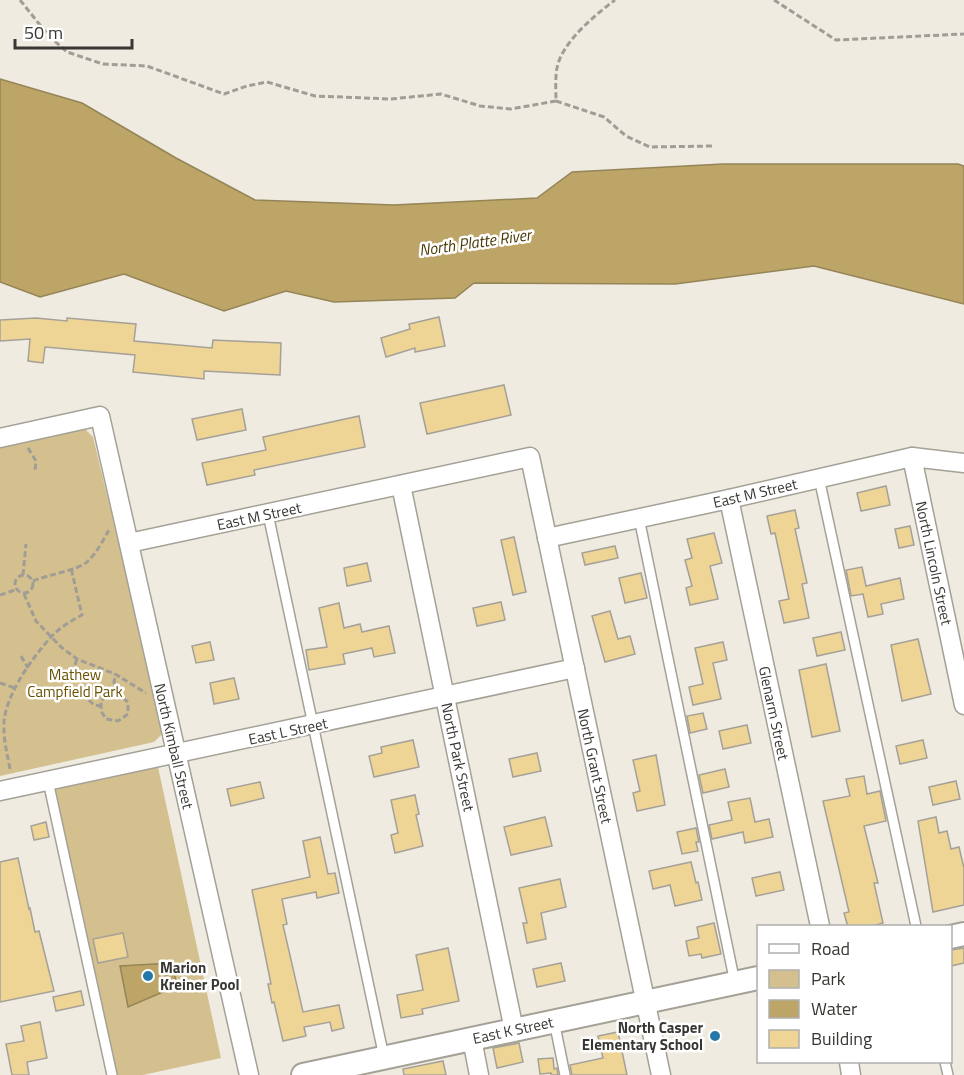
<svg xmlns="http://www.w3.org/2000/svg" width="964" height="1075" font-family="'Titillium Web',sans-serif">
<rect width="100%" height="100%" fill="#efebe1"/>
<g fill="#d4c08e">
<path d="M 85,429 L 93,437 L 164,732 L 154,742 L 0,776 L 0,447 Z"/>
<path d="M 158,767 L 221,1058 L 143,1075 L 117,1075 L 55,789 Z"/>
</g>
<g fill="#bda567" stroke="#958457" stroke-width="1.5">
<path d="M 0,79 L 82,103 L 176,158 L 255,200 L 394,205 L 537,198 L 572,172 L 723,164 L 958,164 L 964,166 L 964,304 L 814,266 L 675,284 L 474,283 L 455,298 L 334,302 L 286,291 L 224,311 L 124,274 L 40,297 L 0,282 Z"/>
<path d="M 172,963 L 177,986 L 128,1007 L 120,966 Z"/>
</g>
<g fill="#eed596" stroke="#a5a198" stroke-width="1.5">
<path d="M 439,317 L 445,346 L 415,352 L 415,348 L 386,357 L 381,338 L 410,329 L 409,324 Z"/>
<path d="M 36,318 L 67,321 L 67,318 L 136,324 L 134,341 L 212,348 L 213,340 L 281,343 L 280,375 L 204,371 L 204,379 L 133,372 L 135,355 L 45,347 L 43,363 L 28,361 L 30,339 L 0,341 L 0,320 Z"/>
<path d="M 504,385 L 511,415 L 427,434 L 420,403 Z"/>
<path d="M 242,409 L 246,430 L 197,440 L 192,419 Z"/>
<path d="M 359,416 L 365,447 L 254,470 L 255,475 L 207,485 L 202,463 L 266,450 L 263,437 Z"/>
<path d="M 886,486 L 890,505 L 861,511 L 857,493 Z"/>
<path d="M 795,510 L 799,528 L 795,529 L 807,583 L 802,584 L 809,618 L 784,623 L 779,601 L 789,599 L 775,533 L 771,534 L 767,516 Z"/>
<path d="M 910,526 L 914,545 L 899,548 L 895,529 Z"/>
<path d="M 714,533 L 722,563 L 710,566 L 718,599 L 690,605 L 686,588 L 692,586 L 685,560 L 692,558 L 687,539 Z"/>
<path d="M 514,537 L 526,592 L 513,595 L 501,540 Z"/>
<path d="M 615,546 L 618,558 L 585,565 L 582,553 Z"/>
<path d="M 367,563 L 371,581 L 347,586 L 344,568 Z"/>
<path d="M 862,567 L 866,586 L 900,578 L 904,599 L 881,604 L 883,614 L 868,617 L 863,594 L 851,596 L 846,570 Z"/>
<path d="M 641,573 L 647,598 L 625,603 L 619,578 Z"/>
<path d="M 501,602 L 505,620 L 477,626 L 473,608 Z"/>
<path d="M 339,603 L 344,628 L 360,624 L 362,632 L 389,626 L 395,653 L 374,657 L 372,648 L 343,654 L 345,664 L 309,670 L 306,650 L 327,647 L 319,608 Z"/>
<path d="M 610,611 L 618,639 L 630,636 L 635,654 L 605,662 L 592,616 Z"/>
<path d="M 841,632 L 845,650 L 817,656 L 813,638 Z"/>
<path d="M 918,639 L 931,694 L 902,701 L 891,645 Z"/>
<path d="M 210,642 L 214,660 L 196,663 L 192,646 Z"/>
<path d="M 723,642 L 727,660 L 713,663 L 721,699 L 693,705 L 689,687 L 703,684 L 695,648 Z"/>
<path d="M 826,664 L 840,731 L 812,737 L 799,670 Z"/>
<path d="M 234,678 L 239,699 L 214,704 L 210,683 Z"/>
<path d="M 703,713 L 707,729 L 690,733 L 687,716 Z"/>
<path d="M 747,725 L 751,743 L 723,749 L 719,731 Z"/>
<path d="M 413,740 L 419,767 L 374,777 L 369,756 L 382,753 L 381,747 Z"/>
<path d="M 923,740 L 927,758 L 900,764 L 896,746 Z"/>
<path d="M 537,753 L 541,771 L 513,777 L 509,759 Z"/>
<path d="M 656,755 L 665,805 L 637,811 L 633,793 L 640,791 L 633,760 Z"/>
<path d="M 725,769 L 729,787 L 703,793 L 699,775 Z"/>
<path d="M 864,776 L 867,794 L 880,791 L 886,821 L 864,826 L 878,883 L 874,883 L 883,923 L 869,927 L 848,927 L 844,913 L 849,912 L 823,801 L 850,796 L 846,779 Z"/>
<path d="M 956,781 L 960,799 L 933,805 L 929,787 Z"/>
<path d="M 260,782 L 264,798 L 231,806 L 227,789 Z"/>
<path d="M 415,795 L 419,814 L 416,815 L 423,846 L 395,853 L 391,835 L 398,833 L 391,800 Z"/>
<path d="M 750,798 L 755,822 L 769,819 L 773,837 L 745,843 L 743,832 L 712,839 L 709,825 L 732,820 L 728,802 Z"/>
<path d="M 545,817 L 552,846 L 511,855 L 504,827 Z"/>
<path d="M 936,817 L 939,833 L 947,831 L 951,849 L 959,847 L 964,868 L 964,905 L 933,912 L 918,821 Z"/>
<path d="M 46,822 L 49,837 L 34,840 L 31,826 Z"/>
<path d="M 696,828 L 699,842 L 696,842 L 698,851 L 682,854 L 677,832 Z"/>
<path d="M 320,837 L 328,874 L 335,873 L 339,893 L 317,898 L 316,892 L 282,899 L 287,924 L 283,925 L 303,1012 L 339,1005 L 344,1028 L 332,1031 L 330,1022 L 304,1027 L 306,1036 L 283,1041 L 274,1002 L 272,1003 L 268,984 L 271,984 L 252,890 L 310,877 L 303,841 Z"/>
<path d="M 18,858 L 29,909 L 30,908 L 35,932 L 39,931 L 54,991 L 0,1002 L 0,862 Z"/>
<path d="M 691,862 L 696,883 L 698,882 L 702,900 L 675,906 L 670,885 L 653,889 L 649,871 Z"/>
<path d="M 780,872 L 784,890 L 756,896 L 752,878 Z"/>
<path d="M 560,879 L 566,907 L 541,913 L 546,939 L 527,943 L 523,923 L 527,923 L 519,888 Z"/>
<path d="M 714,923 L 721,954 L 702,958 L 701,954 L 689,956 L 686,941 L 699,938 L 697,927 Z"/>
<path d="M 123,933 L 128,957 L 98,963 L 93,939 Z"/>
<path d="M 448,948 L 459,1001 L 422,1009 L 423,1014 L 401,1018 L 397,995 L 423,990 L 416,955 Z"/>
<path d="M 964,948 L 964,963 L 951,966 L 951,950 Z"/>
<path d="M 561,963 L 565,981 L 537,987 L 533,969 Z"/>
<path d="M 81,991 L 84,1005 L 56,1011 L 53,997 Z"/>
<path d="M 40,1022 L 47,1058 L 27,1062 L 29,1075 L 12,1075 L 6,1044 L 24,1041 L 21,1026 Z"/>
<path d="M 618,1032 L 627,1075 L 572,1075 L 570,1065 L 603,1058 L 598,1036 Z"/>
<path d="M 519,1043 L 523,1062 L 497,1068 L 493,1048 Z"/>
<path d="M 553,1058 L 554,1069 L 557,1068 L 558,1075 L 551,1075 L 551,1073 L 540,1074 L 538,1059 Z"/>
<path d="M 443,1061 L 446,1075 L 404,1075 L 403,1069 Z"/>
</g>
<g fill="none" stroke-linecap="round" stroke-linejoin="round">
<defs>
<g id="service">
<path d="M 819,478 L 916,926"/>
<path d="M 268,514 L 384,1057"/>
<path d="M 639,518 L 735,983"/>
<path d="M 48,781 L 112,1075"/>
<path d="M 554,1021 L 565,1075"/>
<path d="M 945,1062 L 948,1075"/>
</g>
<g id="minor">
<path d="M 0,438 L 100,416 L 249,1075"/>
<path d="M 912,457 L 964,705"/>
<path d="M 401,485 L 514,1030"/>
<path d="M 729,499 L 820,926"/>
<path d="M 547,538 L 729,499 L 912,457 L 964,463"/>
<path d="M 129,543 L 530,457 L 661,1075"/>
<path d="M 0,791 L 575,668"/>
<path d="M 472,1039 L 479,1075"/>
<path d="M 849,1062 L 851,1075"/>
</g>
<g id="tertiary">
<path d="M 950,937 L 964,934"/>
<path d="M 303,1075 L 758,978"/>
</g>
</defs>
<use href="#service" stroke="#a4a197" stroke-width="12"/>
<use href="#minor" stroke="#a4a197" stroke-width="21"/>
<use href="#tertiary" stroke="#a4a197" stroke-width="26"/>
<g stroke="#a09d96" stroke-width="3" stroke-dasharray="6 3" stroke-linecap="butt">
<path d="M 20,0 L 48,35 L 67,52 L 103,64 L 147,66 L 224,94 L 247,86 L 267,82 L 315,96 L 391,99 L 441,94 L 480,106 L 511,109 L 556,101 C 556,91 555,78 557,68 C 562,42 595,15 615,0"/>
<path d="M 774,0 L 836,40 L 964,34"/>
<path d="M 556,101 L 604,117 L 626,136 L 650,147 L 712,146"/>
<path d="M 28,448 L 36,461 L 35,471"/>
<circle cx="24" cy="584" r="9"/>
<path d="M 23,575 L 26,544"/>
<path d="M 33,581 C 47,575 78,570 87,562 C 97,553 103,540 109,530"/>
<path d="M 24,594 L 36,621 L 61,647 L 77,659 L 115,674 L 146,693"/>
<path d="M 0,595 L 15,590"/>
<path d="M 21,656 L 28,668"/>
<path d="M 69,682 L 77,659"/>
<path d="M 0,683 L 15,688"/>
<path d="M 74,692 L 80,692 L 94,705 L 101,706"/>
<path d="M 113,693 L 115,674"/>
<path d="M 116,693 L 128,702 L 128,714 L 118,721 L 106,719 L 101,711 L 101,701 L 108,694 Z"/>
<path d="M 10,769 C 7,753 3,738 4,722 C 6,694 33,657 51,637 C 60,627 71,621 82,615 L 71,568"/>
</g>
<use href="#service" stroke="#fff" stroke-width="9"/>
<use href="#minor" stroke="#fff" stroke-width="18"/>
<use href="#tertiary" stroke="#fff" stroke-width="22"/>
</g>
<g fill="#2579a9" stroke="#fff" stroke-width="2">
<circle cx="148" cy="976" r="6"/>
<circle cx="715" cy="1036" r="6"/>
</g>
<g text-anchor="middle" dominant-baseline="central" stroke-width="5" stroke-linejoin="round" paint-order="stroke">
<g font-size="15" fill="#383733" stroke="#fff">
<text transform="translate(755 493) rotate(-13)">East M Street</text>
<text transform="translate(259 516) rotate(-12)">East M Street</text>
<text transform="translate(934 563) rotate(78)">North Lincoln Street</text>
<text transform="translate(774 713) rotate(78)">Glenarm Street</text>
<text transform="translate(288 731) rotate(-12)">East L Street</text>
<text transform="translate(174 746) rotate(77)">North Kimball Street</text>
<text transform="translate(458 757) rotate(78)">North Park Street</text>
<text transform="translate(595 766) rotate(78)">North Grant Street</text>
<text transform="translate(513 1030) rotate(-12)">East K Street</text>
</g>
<g font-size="15" fill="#685000" stroke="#fff">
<text x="75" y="674">Mathew<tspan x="75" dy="17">Campfield Park</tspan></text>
</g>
<g font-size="15" font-weight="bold" fill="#383733" stroke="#fff" text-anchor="start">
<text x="160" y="967">Marion<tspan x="160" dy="17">Kreiner Pool</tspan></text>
<text x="703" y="1027" text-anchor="end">North Casper<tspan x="703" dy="17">Elementary School</tspan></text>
</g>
<g font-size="16" font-style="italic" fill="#493803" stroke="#fff">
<text transform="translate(475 242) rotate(-8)">North Platte River</text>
</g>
</g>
<rect x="757" y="925" width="195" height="138" fill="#ffffff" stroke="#afafad" stroke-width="1.5"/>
<rect x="769" y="944" width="30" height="9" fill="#ffffff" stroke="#afafad" stroke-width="1.5"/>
<text x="811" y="955" font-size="18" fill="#383733">Road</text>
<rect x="769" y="970" width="30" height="18" fill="#d4c08e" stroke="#afafad" stroke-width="1.5"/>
<text x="811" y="985" font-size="18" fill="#383733">Park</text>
<rect x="769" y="1000" width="30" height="18" fill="#bda567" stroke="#afafad" stroke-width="1.5"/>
<text x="811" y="1015" font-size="18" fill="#383733">Water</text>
<rect x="769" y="1030" width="30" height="18" fill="#eed596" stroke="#afafad" stroke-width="1.5"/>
<text x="811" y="1045" font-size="18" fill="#383733">Building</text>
<path d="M15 39v9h117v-9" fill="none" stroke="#383733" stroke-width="3"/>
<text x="24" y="39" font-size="18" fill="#383733" stroke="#ffffff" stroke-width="4.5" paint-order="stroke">50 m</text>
</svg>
